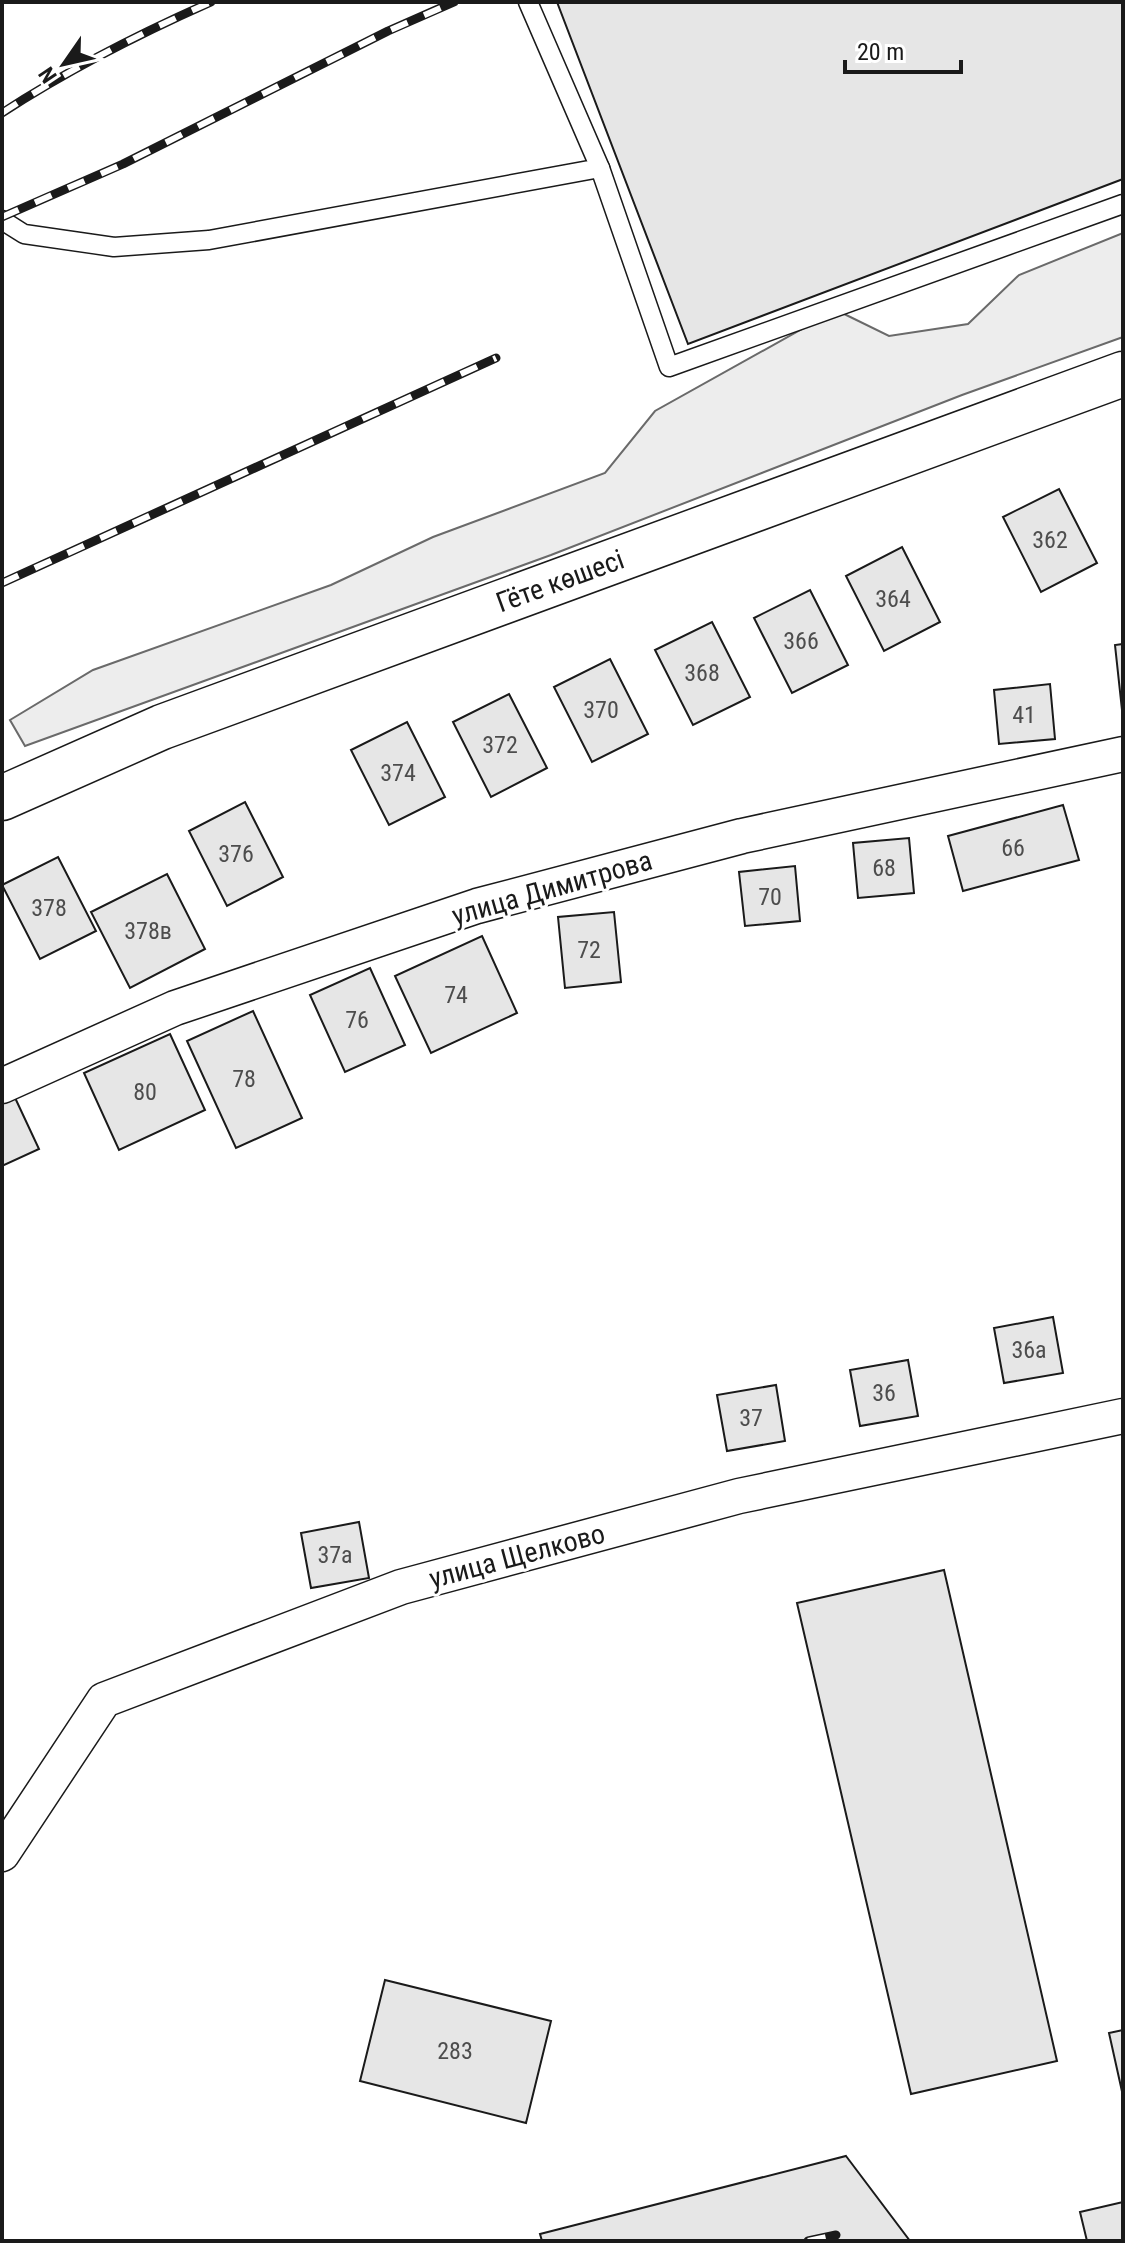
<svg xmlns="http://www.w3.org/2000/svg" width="1125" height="2243" font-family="'Roboto Condensed',sans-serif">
<rect width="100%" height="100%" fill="#fff"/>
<path fill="#ededed" stroke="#6a6a6a" stroke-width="2" d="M 1123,233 L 1123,337 L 962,395 L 551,555 L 25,746 L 10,720 L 93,670 L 331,585 L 433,537 L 605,473 L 655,411 L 836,310 L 889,336 L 968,324 L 1019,275 Z"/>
<g fill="#e6e6e6" stroke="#1a1a1a" stroke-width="2">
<path d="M 557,2 L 1123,2 L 1123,179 L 688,344 Z"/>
<path d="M 1059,489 L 1097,563 L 1041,592 L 1003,517 Z"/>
<path d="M 902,547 L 940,622 L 884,651 L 846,576 Z"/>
<path d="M 810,590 L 848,665 L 792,693 L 754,618 Z"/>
<path d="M 712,622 L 750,697 L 693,725 L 655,650 Z"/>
<path d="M 1123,644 L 1123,710 L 1122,710 L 1115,645 Z"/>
<path d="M 610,659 L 648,734 L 592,762 L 554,687 Z"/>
<path d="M 1050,684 L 1055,739 L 999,744 L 994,690 Z"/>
<path d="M 509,694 L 547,768 L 491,797 L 453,722 Z"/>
<path d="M 407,722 L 445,797 L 389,825 L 351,750 Z"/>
<path d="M 245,802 L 283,877 L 227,906 L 189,831 Z"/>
<path d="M 1063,805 L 1079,860 L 963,891 L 948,836 Z"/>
<path d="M 909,838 L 914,893 L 858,898 L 853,843 Z"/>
<path d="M 58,857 L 96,931 L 40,959 L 2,885 Z"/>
<path d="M 795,866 L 800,921 L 745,926 L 739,872 Z"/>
<path d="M 167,874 L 205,949 L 130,988 L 91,912 Z"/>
<path d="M 614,912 L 621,982 L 565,988 L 558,917 Z"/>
<path d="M 482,936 L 517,1013 L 431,1053 L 395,976 Z"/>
<path d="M 370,968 L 405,1045 L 345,1072 L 310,995 Z"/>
<path d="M 253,1011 L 302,1118 L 236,1148 L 187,1041 Z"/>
<path d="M 170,1034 L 205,1110 L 119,1150 L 84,1073 Z"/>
<path d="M 10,1087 L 39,1149 L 2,1166 L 2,1091 Z"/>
<path d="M 1053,1317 L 1063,1373 L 1004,1383 L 994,1328 Z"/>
<path d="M 908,1360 L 918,1416 L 860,1426 L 850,1370 Z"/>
<path d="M 776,1385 L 785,1441 L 727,1451 L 717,1395 Z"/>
<path d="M 359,1522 L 369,1578 L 311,1588 L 301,1533 Z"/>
<path d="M 944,1570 L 1057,2061 L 911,2094 L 797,1603 Z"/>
<path d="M 385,1980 L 551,2021 L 526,2123 L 360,2081 Z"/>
<path d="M 1123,2030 L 1123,2096 L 1109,2033 Z"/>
<path d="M 846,2156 L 910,2241 L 542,2241 L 540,2234 Z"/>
<path d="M 1123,2202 L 1123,2241 L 1087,2241 L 1080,2212 Z"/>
</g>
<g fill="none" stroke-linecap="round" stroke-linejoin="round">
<defs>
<g id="service">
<path d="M 600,168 L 669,367 L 1123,204"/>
<path d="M 2,220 L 24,234 L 114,247 L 209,240 L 600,168 L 528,2"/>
</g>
<g id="minor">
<path d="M 2,1086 L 175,1008 L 477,906 L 742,836 L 1123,754"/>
<path d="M 2,1854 L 104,1700 L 401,1587 L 739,1496 L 1123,1416"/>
</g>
<path id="secondary" d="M 2,798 L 162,727 L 1123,374"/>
</defs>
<use href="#service" stroke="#1a1a1a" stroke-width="21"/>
<use href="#minor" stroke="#1a1a1a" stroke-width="37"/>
<use href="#secondary" stroke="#1a1a1a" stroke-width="47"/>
<use href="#service" stroke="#fff" stroke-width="18"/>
<use href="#minor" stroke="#fff" stroke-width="34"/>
<use href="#secondary" stroke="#fff" stroke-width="44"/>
<defs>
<g id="rail">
<path d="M 2,113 C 68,70 139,34 211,2"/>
<path d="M 2,217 L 123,164 L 388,31 L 454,2"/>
<path d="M 2,583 L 496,358"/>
<path d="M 808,2241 L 836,2235"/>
</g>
</defs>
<use href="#rail" stroke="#1a1a1a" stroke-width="9"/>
<use href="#rail" stroke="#fff" stroke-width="6" stroke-dasharray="18" stroke-linecap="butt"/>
</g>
<g text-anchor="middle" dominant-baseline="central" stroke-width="6" stroke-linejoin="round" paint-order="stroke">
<g font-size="24" fill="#4d4d4d">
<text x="1050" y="540">362</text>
<text x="893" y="599">364</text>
<text x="801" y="641">366</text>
<text x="702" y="673">368</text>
<text x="601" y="710">370</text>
<text x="1024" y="715">41</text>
<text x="500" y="745">372</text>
<text x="398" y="773">374</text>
<text x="1013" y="848">66</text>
<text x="236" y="854">376</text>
<text x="884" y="868">68</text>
<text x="770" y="897">70</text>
<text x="49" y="908">378</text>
<text x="148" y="931">378в</text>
<text x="589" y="950">72</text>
<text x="456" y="995">74</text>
<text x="357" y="1020">76</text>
<text x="244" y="1079">78</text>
<text x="145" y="1092">80</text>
<text x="1029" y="1350">36а</text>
<text x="884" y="1393">36</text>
<text x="751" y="1418">37</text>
<text x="335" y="1555">37а</text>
<text x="455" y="2051">283</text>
</g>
<g font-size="28" fill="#1a1a1a" stroke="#fff">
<text transform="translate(560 581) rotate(-20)">Гёте көшесі</text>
<text transform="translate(552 888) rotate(-16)">улица Димитрова</text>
<text transform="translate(517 1556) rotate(-15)">улица Щелково</text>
</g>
</g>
<rect width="1125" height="2243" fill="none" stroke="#1a1a1a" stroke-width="8"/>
<g transform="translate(64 64) rotate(236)" stroke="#ffffff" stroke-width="6" paint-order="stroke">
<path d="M0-6L14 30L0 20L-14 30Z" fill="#1a1a1a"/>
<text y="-12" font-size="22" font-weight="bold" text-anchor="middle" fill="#1a1a1a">N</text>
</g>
<path d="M845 60v12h116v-12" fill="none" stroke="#1a1a1a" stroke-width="4"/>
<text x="857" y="60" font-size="24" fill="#1a1a1a" stroke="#ffffff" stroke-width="6" paint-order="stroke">20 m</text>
</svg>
